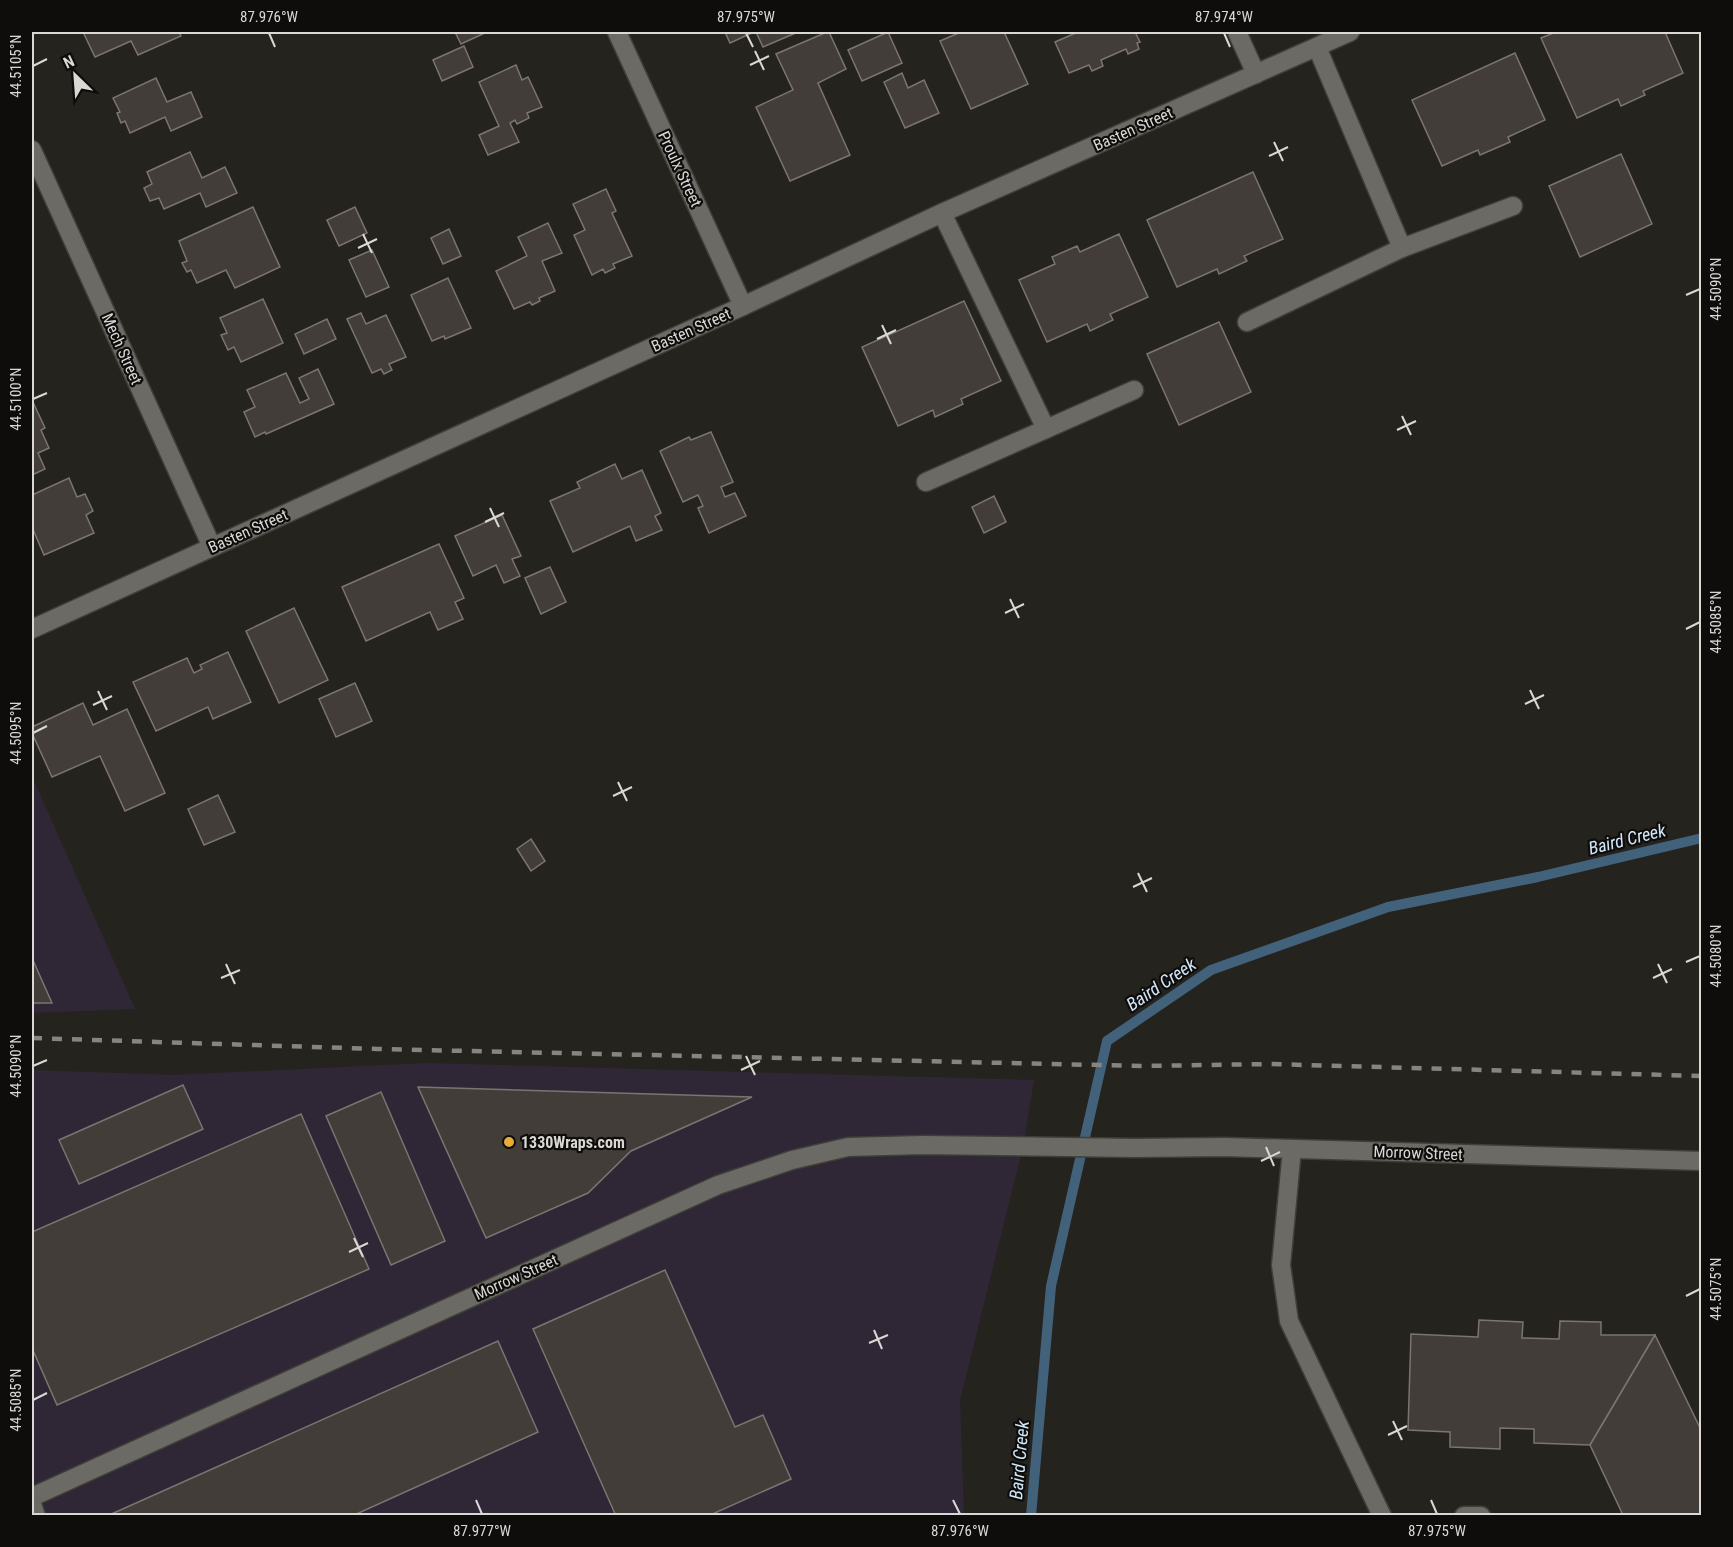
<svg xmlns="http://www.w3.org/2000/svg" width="1733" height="1547" font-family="'Roboto Condensed',sans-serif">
<rect width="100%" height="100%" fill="#25231e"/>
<g fill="#302736">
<path d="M 32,776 L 135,1009 L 32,1013 Z"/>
<path d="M 427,1063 L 1034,1080 L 1023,1147 L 960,1400 L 964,1515 L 32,1516 L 32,1070 L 173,1075 Z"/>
</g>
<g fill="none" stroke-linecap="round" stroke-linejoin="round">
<path stroke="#42627c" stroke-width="10" d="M 1031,1516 L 1051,1286 L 1107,1041 L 1211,970 L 1388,907 L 1538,877 L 1702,838"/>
</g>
<g fill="#433d3a" stroke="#7b7471" stroke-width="1.5">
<path d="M 83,32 L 179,32 L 181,36 L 138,55 L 131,41 L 95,57 Z"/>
<path d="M 455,32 L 487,32 L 461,44 Z"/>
<path d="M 725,32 L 754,32 L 730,43 Z"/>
<path d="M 756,32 L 798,32 L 763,47 Z"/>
<path d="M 827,32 L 829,32 L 846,69 L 818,83 L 850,155 L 790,181 L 756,107 L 793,90 L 776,54 Z"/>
<path d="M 888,32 L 902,63 L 862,81 L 848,50 Z"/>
<path d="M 961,32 L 1004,32 L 1028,84 L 971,109 L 940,41 Z"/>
<path d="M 1078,32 L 1135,32 L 1140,42 L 1137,43 L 1139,49 L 1128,54 L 1126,49 L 1101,60 L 1103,66 L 1092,71 L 1089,65 L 1069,73 L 1055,42 Z"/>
<path d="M 1556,32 L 1665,32 L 1683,73 L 1643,91 L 1645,95 L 1621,106 L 1618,99 L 1577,118 L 1541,38 Z"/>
<path d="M 464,46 L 473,67 L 442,81 L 433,60 Z"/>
<path d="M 1515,53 L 1545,120 L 1508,137 L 1510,142 L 1480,155 L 1478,150 L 1442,166 L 1412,100 Z"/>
<path d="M 516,65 L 522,80 L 528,77 L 542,107 L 527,113 L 529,118 L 517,124 L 515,120 L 510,123 L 519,142 L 488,155 L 479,135 L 499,126 L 479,82 Z"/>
<path d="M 902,73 L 908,88 L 924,80 L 939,113 L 905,128 L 884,82 Z"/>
<path d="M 156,78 L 167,102 L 191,92 L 202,117 L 171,131 L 165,117 L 130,133 L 125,121 L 121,123 L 117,113 L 120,112 L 113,98 Z"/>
<path d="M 190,152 L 202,178 L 225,167 L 237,193 L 206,207 L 200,193 L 164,209 L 159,198 L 150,201 L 144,188 L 152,184 L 147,172 Z"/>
<path d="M 1621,154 L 1652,224 L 1580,257 L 1549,186 Z"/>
<path d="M 1253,172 L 1283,239 L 1244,256 L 1247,261 L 1219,274 L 1217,269 L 1177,287 L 1147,220 Z"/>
<path d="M 606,189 L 616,211 L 612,213 L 632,256 L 613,264 L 615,268 L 605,273 L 603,269 L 592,275 L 574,235 L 585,230 L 573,204 Z"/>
<path d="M 253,207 L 280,267 L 235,288 L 226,270 L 197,283 L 191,270 L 187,272 L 182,263 L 187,261 L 179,241 Z"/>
<path d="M 355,207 L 367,233 L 339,246 L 327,220 Z"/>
<path d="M 548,223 L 562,253 L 542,261 L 555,291 L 539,298 L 540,301 L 532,305 L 530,302 L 514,309 L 496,271 L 527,256 L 518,237 Z"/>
<path d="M 449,229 L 461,256 L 443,264 L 431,238 Z"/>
<path d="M 1119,234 L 1148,297 L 1110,314 L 1113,320 L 1090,331 L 1087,324 L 1047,342 L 1019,280 L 1055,264 L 1052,257 L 1077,246 L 1080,252 Z"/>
<path d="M 372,250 L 389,287 L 366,297 L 349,260 Z"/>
<path d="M 448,278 L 471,328 L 445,339 L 444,336 L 432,341 L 411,295 Z"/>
<path d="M 263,299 L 283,343 L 241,362 L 234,347 L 228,350 L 221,335 L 227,333 L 220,318 Z"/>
<path d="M 964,301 L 1001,381 L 961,399 L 963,404 L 935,417 L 933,410 L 898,426 L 862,347 Z"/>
<path d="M 361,313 L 366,324 L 386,315 L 406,357 L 389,364 L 392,370 L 384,374 L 381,369 L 372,373 L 347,319 Z"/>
<path d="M 327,319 L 336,339 L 304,354 L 295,334 Z"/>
<path d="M 1219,322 L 1251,392 L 1179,425 L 1147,354 Z"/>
<path d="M 318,369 L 334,404 L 266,434 L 265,432 L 255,437 L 244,412 L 255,407 L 247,390 L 286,373 L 300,403 L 309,399 L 299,378 Z"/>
<path d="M 32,400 L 45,428 L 41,430 L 49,448 L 38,453 L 45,469 L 32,475 Z"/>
<path d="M 711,432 L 733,482 L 721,487 L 725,497 L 735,493 L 746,516 L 709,533 L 698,508 L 703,506 L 698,495 L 683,502 L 660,451 L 689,437 L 691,440 Z"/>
<path d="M 615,464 L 622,479 L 642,470 L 661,513 L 655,516 L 662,530 L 636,541 L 630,526 L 573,552 L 550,501 L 580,488 L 577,482 Z"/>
<path d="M 69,478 L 77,497 L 85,494 L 93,511 L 86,515 L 94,533 L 44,555 L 32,527 L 32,495 Z"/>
<path d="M 994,496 L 1006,522 L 984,533 L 972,507 Z"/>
<path d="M 502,515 L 521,556 L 512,559 L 520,576 L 504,583 L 496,565 L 473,576 L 455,536 Z"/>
<path d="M 439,544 L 464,598 L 455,602 L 463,619 L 438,630 L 430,612 L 366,641 L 342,587 Z"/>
<path d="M 550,567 L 566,602 L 541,614 L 525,578 Z"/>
<path d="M 294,608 L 328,680 L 279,703 L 246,631 Z"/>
<path d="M 228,652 L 251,702 L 213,719 L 208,707 L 156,731 L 133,682 L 187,658 L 194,673 L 202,669 L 200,665 Z"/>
<path d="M 355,683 L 372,721 L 336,737 L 319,699 Z"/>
<path d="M 83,703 L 93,725 L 127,709 L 165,793 L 125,811 L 100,756 L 52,777 L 32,733 L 32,727 Z"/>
<path d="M 218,795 L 235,832 L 204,845 L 188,809 Z"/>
<path d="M 531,839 L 545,861 L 531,871 L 517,849 Z"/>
<path d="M 32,958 L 52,1003 L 32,1003 Z"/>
<path d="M 183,1085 L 203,1129 L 79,1184 L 59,1140 Z"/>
<path d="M 418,1087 L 752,1097 L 631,1151 L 588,1193 L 486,1238 Z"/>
<path d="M 381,1092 L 445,1241 L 391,1265 L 326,1116 Z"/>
<path d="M 301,1114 L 369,1269 L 57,1405 L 32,1348 L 32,1232 Z"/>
<path d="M 665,1270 L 735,1427 L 763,1415 L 791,1479 L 708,1516 L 616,1516 L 533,1329 Z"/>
<path d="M 1479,1320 L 1523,1322 L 1522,1338 L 1559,1339 L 1560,1321 L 1601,1322 L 1601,1335 L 1655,1335 L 1590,1445 L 1534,1443 L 1534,1429 L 1500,1428 L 1500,1449 L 1450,1447 L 1450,1432 L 1408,1430 L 1411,1334 L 1478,1337 Z"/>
<path d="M 1655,1335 L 1702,1432 L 1702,1516 L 1617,1516 L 1622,1513 L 1590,1445 Z"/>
<path d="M 498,1341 L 538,1432 L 352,1516 L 107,1516 Z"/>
</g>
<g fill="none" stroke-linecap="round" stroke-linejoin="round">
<defs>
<g id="minor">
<path d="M 617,32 L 743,306"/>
<path d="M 1237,32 L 1256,74"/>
<path d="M 32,150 L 212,547"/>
<path d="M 1402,248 L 1513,206"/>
<path d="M 1247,322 L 1402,248 L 1317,47"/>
<path d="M 1046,429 L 1134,390"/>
<path d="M 926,482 L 1046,429 L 942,213"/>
<path d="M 32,629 L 743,306 L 942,213 L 1350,32"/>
<path d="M 1292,1149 L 1281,1265 L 1289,1321 L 1382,1516"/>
<path d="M 32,1497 L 718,1185 L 792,1160 L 848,1147 L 923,1145 L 1134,1148 L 1225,1147 L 1702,1161"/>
<path d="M 32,1504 L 36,1516"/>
<path d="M 1464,1516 L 1481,1516"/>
</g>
</defs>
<use href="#minor" stroke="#3f3e39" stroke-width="21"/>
<use href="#minor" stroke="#6c6a64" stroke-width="18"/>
<path stroke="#878581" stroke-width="4.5" stroke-dasharray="10 10" stroke-linecap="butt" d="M 32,1038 L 378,1049 L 1143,1066 L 1270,1064 L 1702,1076"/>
</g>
<path fill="none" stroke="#dad8d5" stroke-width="2" d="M 269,33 L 275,47M 746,33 L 753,47M 1224,33 L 1230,47M 755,51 L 764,70M 750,65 L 769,56M 33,66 L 47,59M 1274,142 L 1283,161M 1269,156 L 1288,147M 363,234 L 372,253M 358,248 L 377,239M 1686,295 L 1700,289M 882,325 L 891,344M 877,339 L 896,330M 33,399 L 47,393M 1402,416 L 1411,435M 1397,430 L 1416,421M 490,508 L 499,527M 485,522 L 504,513M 1010,599 L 1019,618M 1005,613 L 1024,604M 1686,629 L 1700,622M 1530,690 L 1539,709M 98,691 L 107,710M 1525,704 L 1544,695M 93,705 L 112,696M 33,733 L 47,726M 618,782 L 627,801M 613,796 L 632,787M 1138,873 L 1147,892M 1133,887 L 1152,878M 1686,962 L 1700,956M 226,964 L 235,984M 1658,964 L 1667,983M 221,978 L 240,970M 1653,978 L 1672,969M 746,1056 L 755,1075M 33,1066 L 47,1060M 741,1070 L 760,1061M 1266,1147 L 1274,1166M 1261,1161 L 1280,1152M 354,1238 L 363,1257M 349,1252 L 368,1243M 1686,1296 L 1700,1289M 874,1330 L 882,1349M 869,1343 L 888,1335M 33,1400 L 47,1393M 1393,1421 L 1402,1440M 1388,1435 L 1407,1426M 476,1500 L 482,1514M 953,1500 L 960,1514M 1431,1500 L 1437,1514"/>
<circle fill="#e7ac36" stroke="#0e0d0b" stroke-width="2" cx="509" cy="1142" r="6"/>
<g text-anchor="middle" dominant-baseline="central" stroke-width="4.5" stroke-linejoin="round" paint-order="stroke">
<g font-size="16" fill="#dad8d5" stroke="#0e0d0b">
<text transform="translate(1133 129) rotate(-24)">Basten Street</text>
<text transform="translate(680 169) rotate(65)">Proulx Street</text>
<text transform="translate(691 330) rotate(-24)">Basten Street</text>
<text transform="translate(122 349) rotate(66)">Mech Street</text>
<text transform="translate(248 531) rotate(-24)">Basten Street</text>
<text transform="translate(1418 1153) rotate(2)">Morrow Street</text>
<text transform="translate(516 1277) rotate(-24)">Morrow Street</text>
</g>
<g font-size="16" font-weight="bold" fill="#dad8d5" stroke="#0e0d0b" text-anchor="start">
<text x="521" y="1142">1330Wraps.com</text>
</g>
<g font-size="18" font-style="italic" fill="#d1e7fa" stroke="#0e0d0b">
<text transform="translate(1627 839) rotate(-14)">Baird Creek</text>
<text transform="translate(1161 984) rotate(-34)">Baird Creek</text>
<text transform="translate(1019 1460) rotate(-85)">Baird Creek</text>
</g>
</g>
<rect width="1733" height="1547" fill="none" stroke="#0e0d0b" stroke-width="66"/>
<g transform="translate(75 75) rotate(335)" stroke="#0e0d0b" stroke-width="4.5" paint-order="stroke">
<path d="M0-4.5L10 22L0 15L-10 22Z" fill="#dad8d5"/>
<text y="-9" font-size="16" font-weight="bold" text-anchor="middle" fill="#dad8d5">N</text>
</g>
<rect x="33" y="33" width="1667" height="1481" fill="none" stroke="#dad8d5" stroke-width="2"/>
<g font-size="15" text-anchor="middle" fill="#dad8d5">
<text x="269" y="22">87.976°W</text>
<text x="746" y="22">87.975°W</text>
<text x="1224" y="22">87.974°W</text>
<text transform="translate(16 66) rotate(-90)" y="5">44.5105°N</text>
<text transform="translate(1716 289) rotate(-90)" y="5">44.5090°N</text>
<text transform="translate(16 399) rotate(-90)" y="5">44.5100°N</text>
<text transform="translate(1716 622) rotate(-90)" y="5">44.5085°N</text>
<text transform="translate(16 733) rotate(-90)" y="5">44.5095°N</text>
<text transform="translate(1716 956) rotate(-90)" y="5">44.5080°N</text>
<text transform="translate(16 1066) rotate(-90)" y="5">44.5090°N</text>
<text transform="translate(1716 1289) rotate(-90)" y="5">44.5075°N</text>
<text transform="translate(16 1400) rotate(-90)" y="5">44.5085°N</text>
<text x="482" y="1536">87.977°W</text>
<text x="960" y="1536">87.976°W</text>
<text x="1437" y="1536">87.975°W</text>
</g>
</svg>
